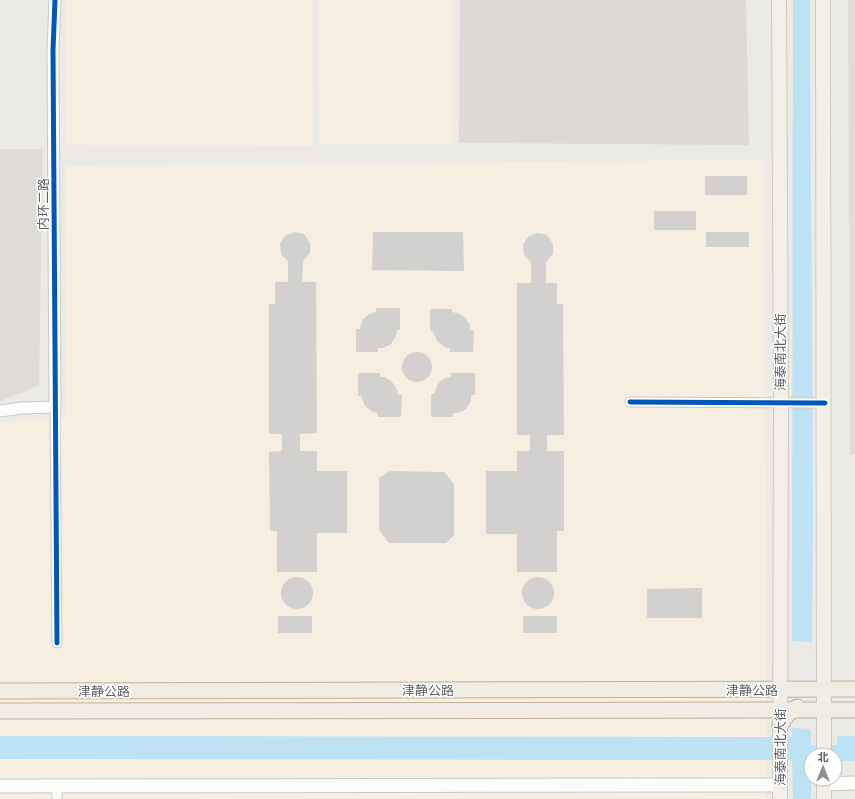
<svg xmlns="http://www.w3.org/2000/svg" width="855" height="799" font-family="Poppins,'Noto Sans SC',sans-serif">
<rect width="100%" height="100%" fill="#eceae7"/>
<g fill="#f5eee1">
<path d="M 66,0 L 311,0 L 314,146 L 67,145 Z"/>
<path d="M 317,0 L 452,0 L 453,143 L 319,144 Z"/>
<path d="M 764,160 L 766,799 L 0,799 L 0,423 L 30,418 L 66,420 L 65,166 Z"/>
</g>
<path fill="#dcd9d7" d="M 460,0 L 746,0 L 749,145 L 459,143 Z"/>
<g fill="#dfdcd7">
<path d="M 848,0 L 855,0 L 855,454 L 850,454 Z"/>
<path d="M 0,149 L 43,149 L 39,386 L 0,401 Z"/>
</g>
<g fill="#bce2f4">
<path d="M 793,0 L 810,0 C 810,214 815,428 812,642 L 792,641 Z"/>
<path d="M 792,728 L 811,729 L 811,799 L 793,799 L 792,760 L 0,759 L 0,736 L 792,737 Z"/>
<rect x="837" y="736" width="18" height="25"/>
</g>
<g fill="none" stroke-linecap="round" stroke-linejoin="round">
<path stroke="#bce2f4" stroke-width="8" d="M 801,749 L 855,749"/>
</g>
<g fill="#d2d1d0">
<rect x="705" y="176" width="42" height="19"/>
<rect x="654" y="211" width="42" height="19"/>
<path d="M 294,232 L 304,234 L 310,243 L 310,253 L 303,261 L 302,282 L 316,282 L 317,433 L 300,434 L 300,451 L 317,451 L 317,471 L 347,471 L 347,533 L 317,533 L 317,572 L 277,572 L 277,531 L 270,531 L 269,452 L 282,451 L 282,434 L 269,434 L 269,304 L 275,304 L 275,282 L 288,282 L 288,261 L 281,254 L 280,244 L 285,236 Z"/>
<path d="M 373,232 L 463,232 L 464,271 L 372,270 Z"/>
<rect x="706" y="232" width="43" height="15"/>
<path d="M 537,233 L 547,235 L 553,244 L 553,254 L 546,262 L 546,283 L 557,283 L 557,304 L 563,304 L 564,435 L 547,435 L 547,451 L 564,451 L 564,531 L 557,531 L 557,572 L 517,572 L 517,534 L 486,534 L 486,471 L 517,471 L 517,451 L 530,451 L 530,435 L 517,435 L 517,283 L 531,283 L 531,262 L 524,255 L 523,245 L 528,237 Z"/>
<path d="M 376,308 L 400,308 L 400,330 L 397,330 L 396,336 L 391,344 L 383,348 L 378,348 L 378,352 L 356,352 L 356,329 L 360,329 L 363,319 L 368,315 L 372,313 L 376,312 Z"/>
<path d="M 430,309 L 452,309 L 452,312 L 457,313 L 465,317 L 470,325 L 470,330 L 474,331 L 473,352 L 450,352 L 450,348 L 446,348 L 437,341 L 433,332 L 430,331 Z"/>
<circle cx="417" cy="367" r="15"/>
<path d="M 358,373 L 380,373 L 380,377 L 385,377 L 392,382 L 397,389 L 398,395 L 402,395 L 401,417 L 378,417 L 378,413 L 373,412 L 365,406 L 361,396 L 358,396 Z"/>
<path d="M 451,373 L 475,373 L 475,395 L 471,395 L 471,401 L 466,409 L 458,413 L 453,413 L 453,417 L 431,417 L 431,394 L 434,394 L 438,384 L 442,380 L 447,378 L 451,377 Z"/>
<path d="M 390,471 L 444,472 L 454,484 L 454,535 L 446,543 L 389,543 L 379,530 L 379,478 Z"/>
<circle cx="297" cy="593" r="16"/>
<circle cx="538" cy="593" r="16"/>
<path d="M 702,588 L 702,618 L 647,618 L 647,589 Z"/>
<rect x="278" y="616" width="34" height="17"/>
<rect x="523" y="616" width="34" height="17"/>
</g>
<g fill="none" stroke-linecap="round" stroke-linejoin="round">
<defs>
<g id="minor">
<path d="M 630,402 L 825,403"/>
<path d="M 55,407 L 57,643"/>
<path d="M 57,786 L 57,799"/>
</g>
<path id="tertiary" d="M 0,411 L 21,408 L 55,407 L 53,50 L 55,0"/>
<g id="secondary">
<path d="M 824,784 L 855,783"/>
<path d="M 0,786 L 780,785"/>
</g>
<g id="primary">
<path d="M 779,0 L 781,404 L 780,799"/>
<path d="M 823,0 L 824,755"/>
<path d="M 824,799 L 824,779"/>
</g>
<g id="trunk">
<path d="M 0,691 L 855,689"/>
<path d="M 0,711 L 855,710"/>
<path d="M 780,726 L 787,715 L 797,707"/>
</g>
</defs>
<use href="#minor" stroke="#c8c9c9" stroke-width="11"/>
<use href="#tertiary" stroke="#c8c9c9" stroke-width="13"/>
<use href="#secondary" stroke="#c8c9c8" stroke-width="15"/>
<use href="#primary" stroke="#d3c8b6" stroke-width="16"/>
<use href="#trunk" stroke="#c2b096" stroke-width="17"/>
<use href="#minor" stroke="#fcfcfb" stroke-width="9"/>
<use href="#tertiary" stroke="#fcfcfb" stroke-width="11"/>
<use href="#secondary" stroke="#fcfcfb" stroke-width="13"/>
<use href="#primary" stroke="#f2efe8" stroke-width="14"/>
<use href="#trunk" stroke="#f0ece4" stroke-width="15"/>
<defs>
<g id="cycleway">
<path d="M 55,0 L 53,50 L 57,643"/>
<path d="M 630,402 L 825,403"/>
</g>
</defs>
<use href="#cycleway" stroke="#fff" stroke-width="8"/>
<use href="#cycleway" stroke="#0057b8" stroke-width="5"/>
</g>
<g text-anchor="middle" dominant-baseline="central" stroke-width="3" stroke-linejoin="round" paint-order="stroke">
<g font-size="13" fill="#5c6164" stroke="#fff">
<text transform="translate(43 204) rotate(-90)">内环二路</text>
<text transform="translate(780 352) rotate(-90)">海泰南北大街</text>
<text x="428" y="690">津静公路</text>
<text x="752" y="690">津静公路</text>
<text x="104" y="691">津静公路</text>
<text transform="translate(780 747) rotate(-90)">海泰南北大街</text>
</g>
</g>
<g transform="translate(823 767)"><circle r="19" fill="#ffffff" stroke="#bec0c1"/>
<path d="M0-3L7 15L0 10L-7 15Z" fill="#8e9192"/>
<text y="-6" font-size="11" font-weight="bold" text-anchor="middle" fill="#5c6164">北</text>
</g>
</svg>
